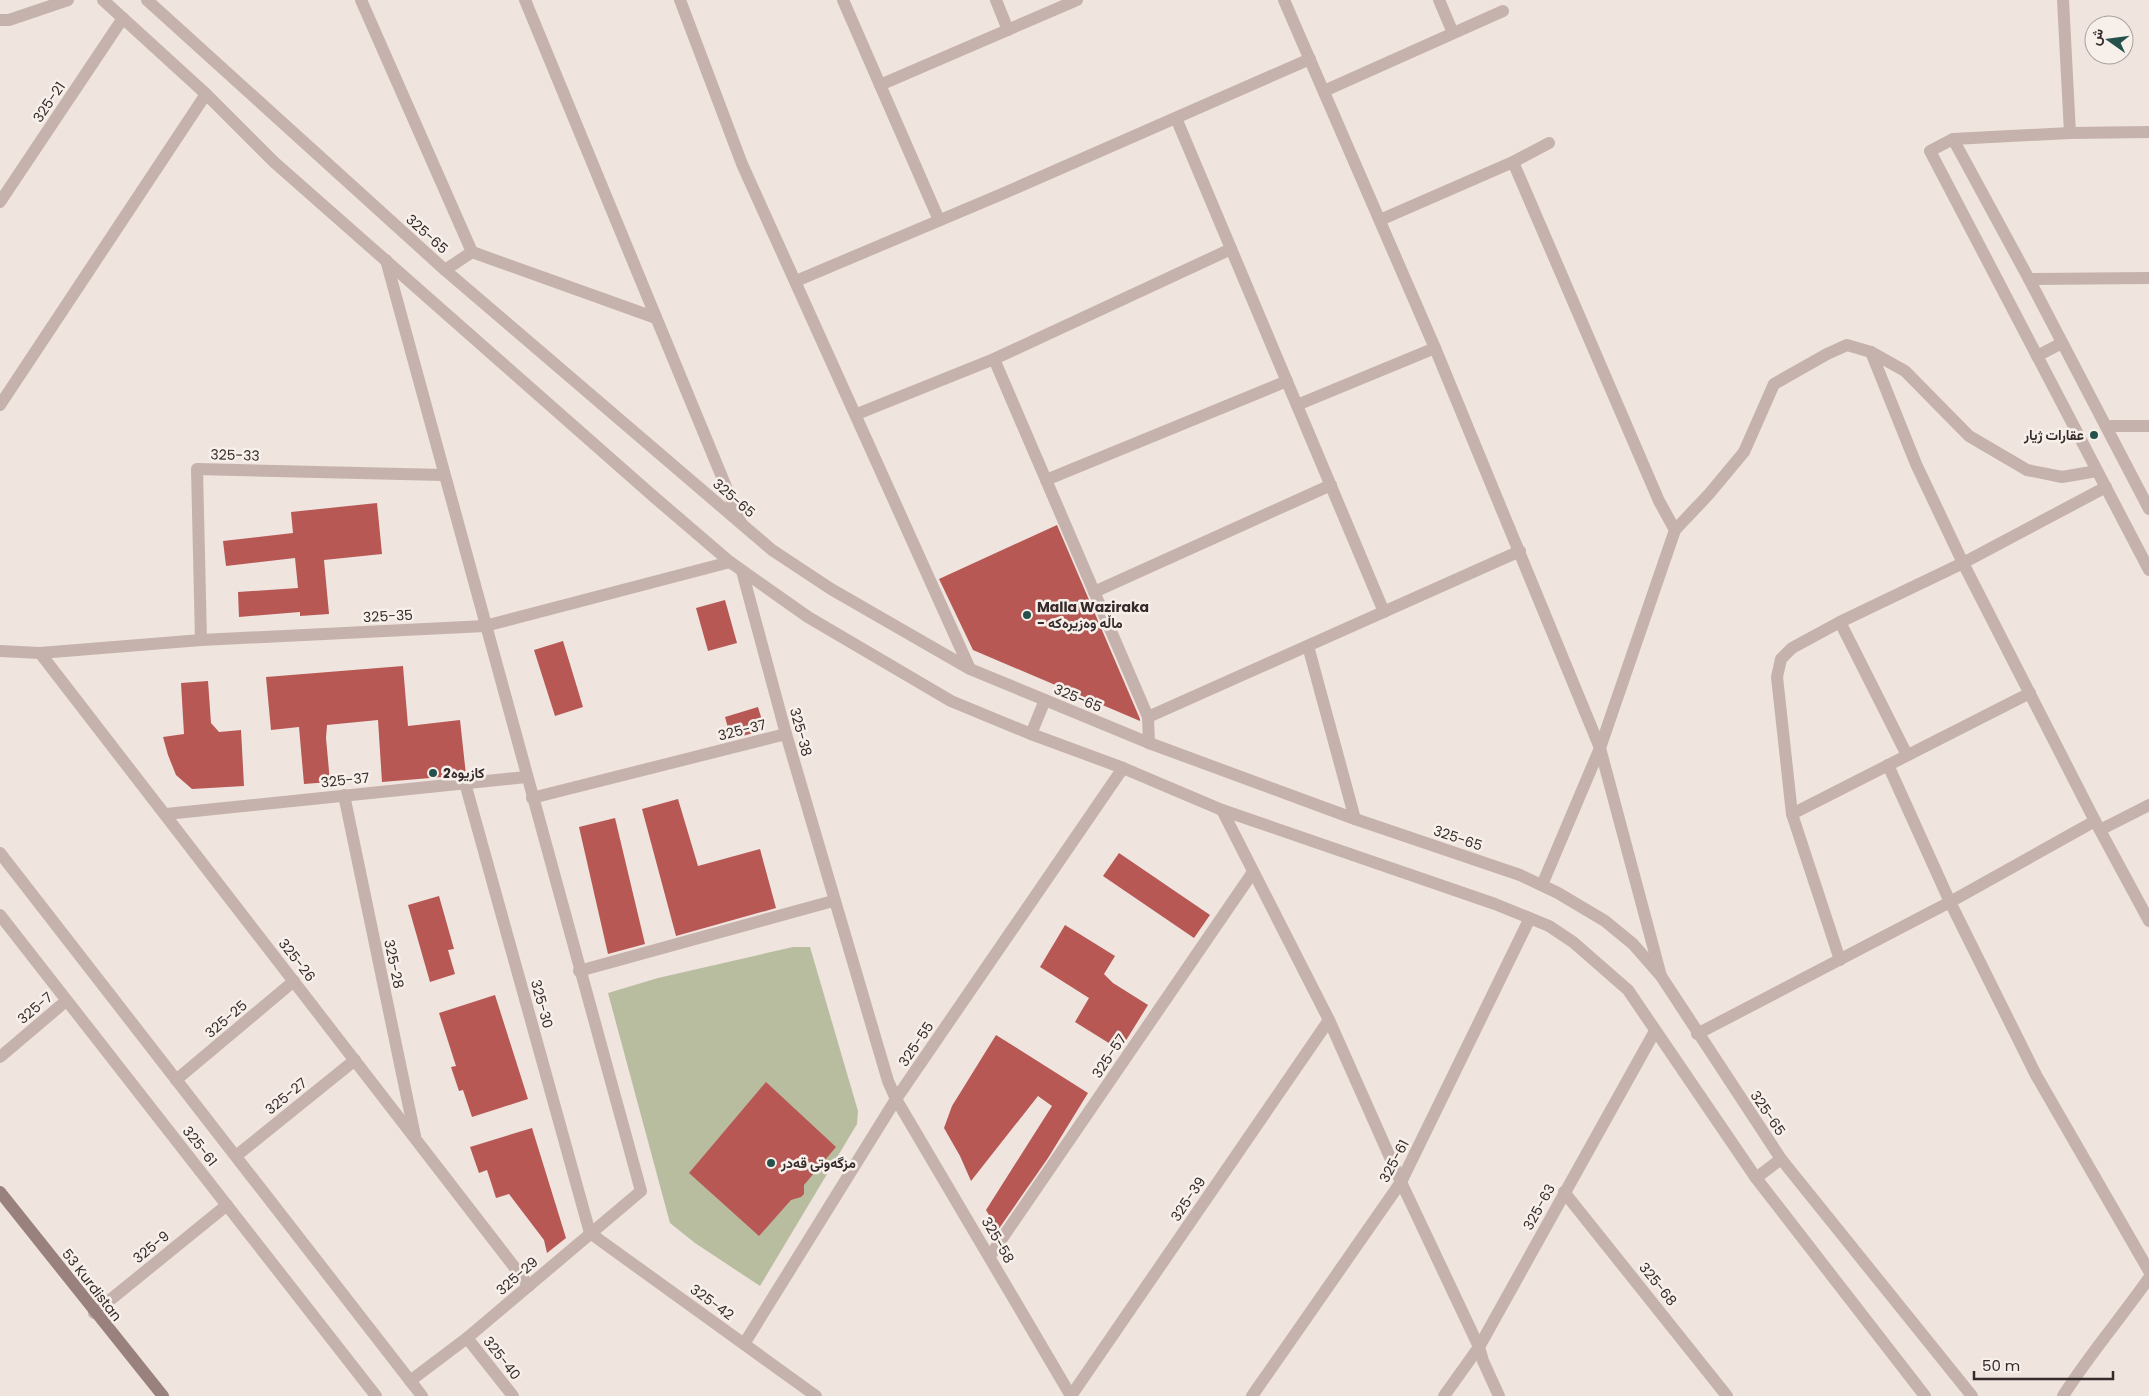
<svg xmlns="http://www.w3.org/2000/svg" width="2149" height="1396" font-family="Poppins,Vazirmatn,sans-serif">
<rect width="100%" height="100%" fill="#efe4de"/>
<path fill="#b9bda0" d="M 793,947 L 810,947 L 858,1111 L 857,1124 L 760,1286 L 695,1243 L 670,1223 L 608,993 L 658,978 Z"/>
<g fill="#b75855">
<path d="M 377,503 L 382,554 L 324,560 L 329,614 L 300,616 L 300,612 L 239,617 L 238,592 L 298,588 L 295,558 L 226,566 L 223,541 L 293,533 L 291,512 Z"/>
<path d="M 1057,525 L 1140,719 L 1140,721 L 973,650 L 939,579 Z"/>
<path d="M 725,600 L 737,643 L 708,651 L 696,608 Z"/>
<path d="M 563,641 L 583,707 L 555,716 L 534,650 Z"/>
<path d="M 403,666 L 408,726 L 460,720 L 466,775 L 382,782 L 378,720 L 327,725 L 326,738 L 330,782 L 304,784 L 299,727 L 271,730 L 266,677 Z"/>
<path d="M 208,681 L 211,723 L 219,732 L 241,730 L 244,786 L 192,789 L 176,775 L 168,755 L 163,737 L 184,734 L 181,683 Z"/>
<path d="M 758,707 L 765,730 L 731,739 L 725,717 Z"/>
<path d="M 678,799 L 698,866 L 760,849 L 776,908 L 676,936 L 642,809 Z"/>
<path d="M 615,818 L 645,944 L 608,954 L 579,827 Z"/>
<path d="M 1119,853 L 1210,915 L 1194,938 L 1103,876 Z"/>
<path d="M 439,896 L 454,949 L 448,950 L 455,974 L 430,982 L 408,905 Z"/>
<path d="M 1065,925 L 1115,956 L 1104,974 L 1113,983 L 1148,1005 L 1120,1050 L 1075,1022 L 1089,998 L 1040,967 Z"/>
<path d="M 495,995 L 528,1099 L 472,1117 L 463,1090 L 459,1091 L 451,1067 L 456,1066 L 439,1013 Z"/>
<path d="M 996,1035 L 1088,1093 L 1048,1158 L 998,1230 L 986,1210 L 1052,1106 L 1038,1096 L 971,1181 L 960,1156 L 944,1128 L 952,1106 Z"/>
<path d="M 766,1082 L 836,1147 L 804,1185 L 804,1194 L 801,1197 L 791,1200 L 759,1236 L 689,1173 Z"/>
<path d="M 532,1128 L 566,1238 L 547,1253 L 544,1240 L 509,1194 L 496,1198 L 487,1170 L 479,1173 L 470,1147 Z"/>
</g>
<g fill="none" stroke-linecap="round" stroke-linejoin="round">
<g stroke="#c6b2ac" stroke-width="12">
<path d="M 361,0 L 472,252 L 445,270"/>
<path d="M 525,0 L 741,523"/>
<path d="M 680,0 L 742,164 L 970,669"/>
<path d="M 843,0 L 939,220"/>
<path d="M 996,0 L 1008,30"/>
<path d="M 1284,0 L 1435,348 L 1600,748 L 1661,976"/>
<path d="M 1439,0 L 1453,33"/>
<path d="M 2063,0 L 2070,133"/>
<path d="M 880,85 L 1077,0"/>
<path d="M 1324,91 L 1503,11"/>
<path d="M 1176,118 L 1384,612"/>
<path d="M 1953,139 L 2070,133 L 2149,132"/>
<path d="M 1513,162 L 1659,501 L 1675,530 L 1600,748 L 1542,885"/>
<path d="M 0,202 L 123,18"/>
<path d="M 1380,220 L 1513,162 L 1549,143"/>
<path d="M 472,252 L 656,318"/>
<path d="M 386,260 L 641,1191 L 467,1338 L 410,1381"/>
<path d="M 2029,279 L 2149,278"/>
<path d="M 796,281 L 1002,194 L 1310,59"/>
<path d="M 1871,352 L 1916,464 L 1963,563 L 2095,821 L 2149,921"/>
<path d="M 994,359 L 1148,717 L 1149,743"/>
<path d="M 0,405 L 206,94"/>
<path d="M 1297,405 L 1435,348"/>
<path d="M 857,414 L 994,359 L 1231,249"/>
<path d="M 2106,426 L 2149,426"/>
<path d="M 1046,480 L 1287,381"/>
<path d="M 1675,530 L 1709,494 L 1744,452 L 1774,384 L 1827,354 L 1847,345 L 1871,352 L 1905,371 L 1969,436 L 2027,470 L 2062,477 L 2097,471"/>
<path d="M 742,571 L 786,734 L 888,1081 L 896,1099 L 1071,1396"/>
<path d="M 1094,592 L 1331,485"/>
<path d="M 1840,622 L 1907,755"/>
<path d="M 201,640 L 197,469 L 444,475"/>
<path d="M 1308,646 L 1355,819"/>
<path d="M 0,651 L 40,653 L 201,640 L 485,626 L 730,562"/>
<path d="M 40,653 L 529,1286"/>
<path d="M 1148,717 L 1520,551"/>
<path d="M 1888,765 L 1950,902 L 2036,1075 L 2149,1271"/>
<path d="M 465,783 L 590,1233 L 816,1396"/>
<path d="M 344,795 L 415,1136"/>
<path d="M 532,798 L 786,734"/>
<path d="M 1222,810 L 1329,1020 L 1401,1182 L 1479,1347 L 1483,1361 L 1499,1396"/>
<path d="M 166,814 L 526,777"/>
<path d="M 1792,814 L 2030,693"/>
<path d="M 2100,830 L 2149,805"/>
<path d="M 0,853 L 422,1396"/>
<path d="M 0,915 L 376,1396"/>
<path d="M 1840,960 L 1792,814 L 1777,677 L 1781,659 L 1792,648 L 1840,622 L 1963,563 L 2106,487"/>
<path d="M 579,971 L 833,901"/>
<path d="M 1697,1034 L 1950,902 L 2095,821"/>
<path d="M 0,1057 L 66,1001"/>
<path d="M 176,1080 L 294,981"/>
<path d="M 236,1156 L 355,1060"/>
<path d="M 1564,1192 L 1727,1396"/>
<path d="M 990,1256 L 1253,872"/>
<path d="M 94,1313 L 227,1205"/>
<path d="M 467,1338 L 513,1396"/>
<path d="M 744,1344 L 896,1099 L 1123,768"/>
<path d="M 1071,1396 L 1329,1020"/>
<path d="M 1252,1396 L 1401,1182 L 1529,920"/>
<path d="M 1444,1396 L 1479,1347 L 1655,1031"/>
<path d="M 2063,1396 C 2089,1355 2121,1318 2149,1278"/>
</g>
<g stroke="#c6b2ac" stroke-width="12">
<path d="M 103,0 L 206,94 L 274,162 L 653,496 L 730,562 L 808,617 L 951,701 L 1031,734 L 1123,768 L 1222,810 L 1495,904 L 1549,926 L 1573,942 L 1628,990 L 1756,1178 L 1925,1396"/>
<path d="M 147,0 L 445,270 L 772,550 L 831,589 L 970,669 L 1149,743 L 1355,819 L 1520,875 L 1558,893 L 1605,921 L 1633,944 L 1661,976 L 1781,1159 L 1972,1396"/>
<path d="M 0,20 L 9,20 L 68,0"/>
<path d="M 2037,356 L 2062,343"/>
<path d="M 2149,509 L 2029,279 L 1953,139 L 1930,151 L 2149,570"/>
<path d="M 1031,734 L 1045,700"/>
<path d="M 1756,1178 L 1781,1159"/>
</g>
<path stroke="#99827d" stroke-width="12" d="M 0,1192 L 163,1396"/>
</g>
<g fill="#24514b" stroke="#f7efea" stroke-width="2">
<circle cx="2094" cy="435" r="5"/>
<circle cx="1027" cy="615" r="5"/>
<circle cx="433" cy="773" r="5"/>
<circle cx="771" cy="1163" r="5"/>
</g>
<g text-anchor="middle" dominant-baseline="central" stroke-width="5" stroke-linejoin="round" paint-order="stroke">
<g font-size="14" fill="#352b2a" stroke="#f7efea">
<text transform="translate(49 102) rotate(-56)">325-21</text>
<text transform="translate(427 234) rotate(42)">325-65</text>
<text transform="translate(235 455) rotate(2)">325-33</text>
<text transform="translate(734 498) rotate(41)">325-65</text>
<text transform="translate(388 616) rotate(-3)">325-35</text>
<text transform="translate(1078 698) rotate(23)">325-65</text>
<text transform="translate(742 730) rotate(-14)">325-37</text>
<text transform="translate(801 732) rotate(75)">325-38</text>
<text transform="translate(345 780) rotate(-6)">325-37</text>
<text transform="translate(1458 838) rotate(19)">325-65</text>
<text transform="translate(297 960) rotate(52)">325-26</text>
<text transform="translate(394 964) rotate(78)">325-28</text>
<text transform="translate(542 1004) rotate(75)">325-30</text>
<text transform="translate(35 1008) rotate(-40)">325-7</text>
<text transform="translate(226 1019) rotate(-40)">325-25</text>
<text transform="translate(916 1044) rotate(-56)">325-55</text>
<text transform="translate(1109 1056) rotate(-56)">325-57</text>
<text transform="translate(286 1096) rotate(-39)">325-27</text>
<text transform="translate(1768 1113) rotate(56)">325-65</text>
<text transform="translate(200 1146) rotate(52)">325-61</text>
<text transform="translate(1394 1161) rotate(-62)">325-61</text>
<text transform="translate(1188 1199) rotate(-56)">325-39</text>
<text transform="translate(1539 1207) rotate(-61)">325-63</text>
<text transform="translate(998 1240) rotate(60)">325-58</text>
<text transform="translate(151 1247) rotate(-39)">325-9</text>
<text transform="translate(517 1276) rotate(-41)">325-29</text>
<text transform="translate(1658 1284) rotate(51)">325-68</text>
<text transform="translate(92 1285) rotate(52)">53 Kurdistan</text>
<text transform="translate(712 1302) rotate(36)">325-42</text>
<text transform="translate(502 1358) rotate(52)">325-40</text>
</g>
<g font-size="14" font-weight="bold" fill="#352b2a" stroke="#f7efea" text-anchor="start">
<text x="2084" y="435" text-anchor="end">عقارات ژیار</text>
<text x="1037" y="607">Malla Waziraka<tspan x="1037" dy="16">- ماڵە وەزیرەکە</tspan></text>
<text x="443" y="773">كازيوه2</text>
<text x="781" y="1163">مزگەوتی قەدر</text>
</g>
</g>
<g transform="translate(2109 40) rotate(284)"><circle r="24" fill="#f7efea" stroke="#a9a19d"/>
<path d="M0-4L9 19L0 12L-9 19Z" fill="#24514b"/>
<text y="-8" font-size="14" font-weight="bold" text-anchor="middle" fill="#352b2a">ش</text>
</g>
<path d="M1974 1371v8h139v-8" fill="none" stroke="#352b2a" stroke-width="2.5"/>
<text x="1982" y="1371" font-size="15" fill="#352b2a" stroke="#f7efea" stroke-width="4" paint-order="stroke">50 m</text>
</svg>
